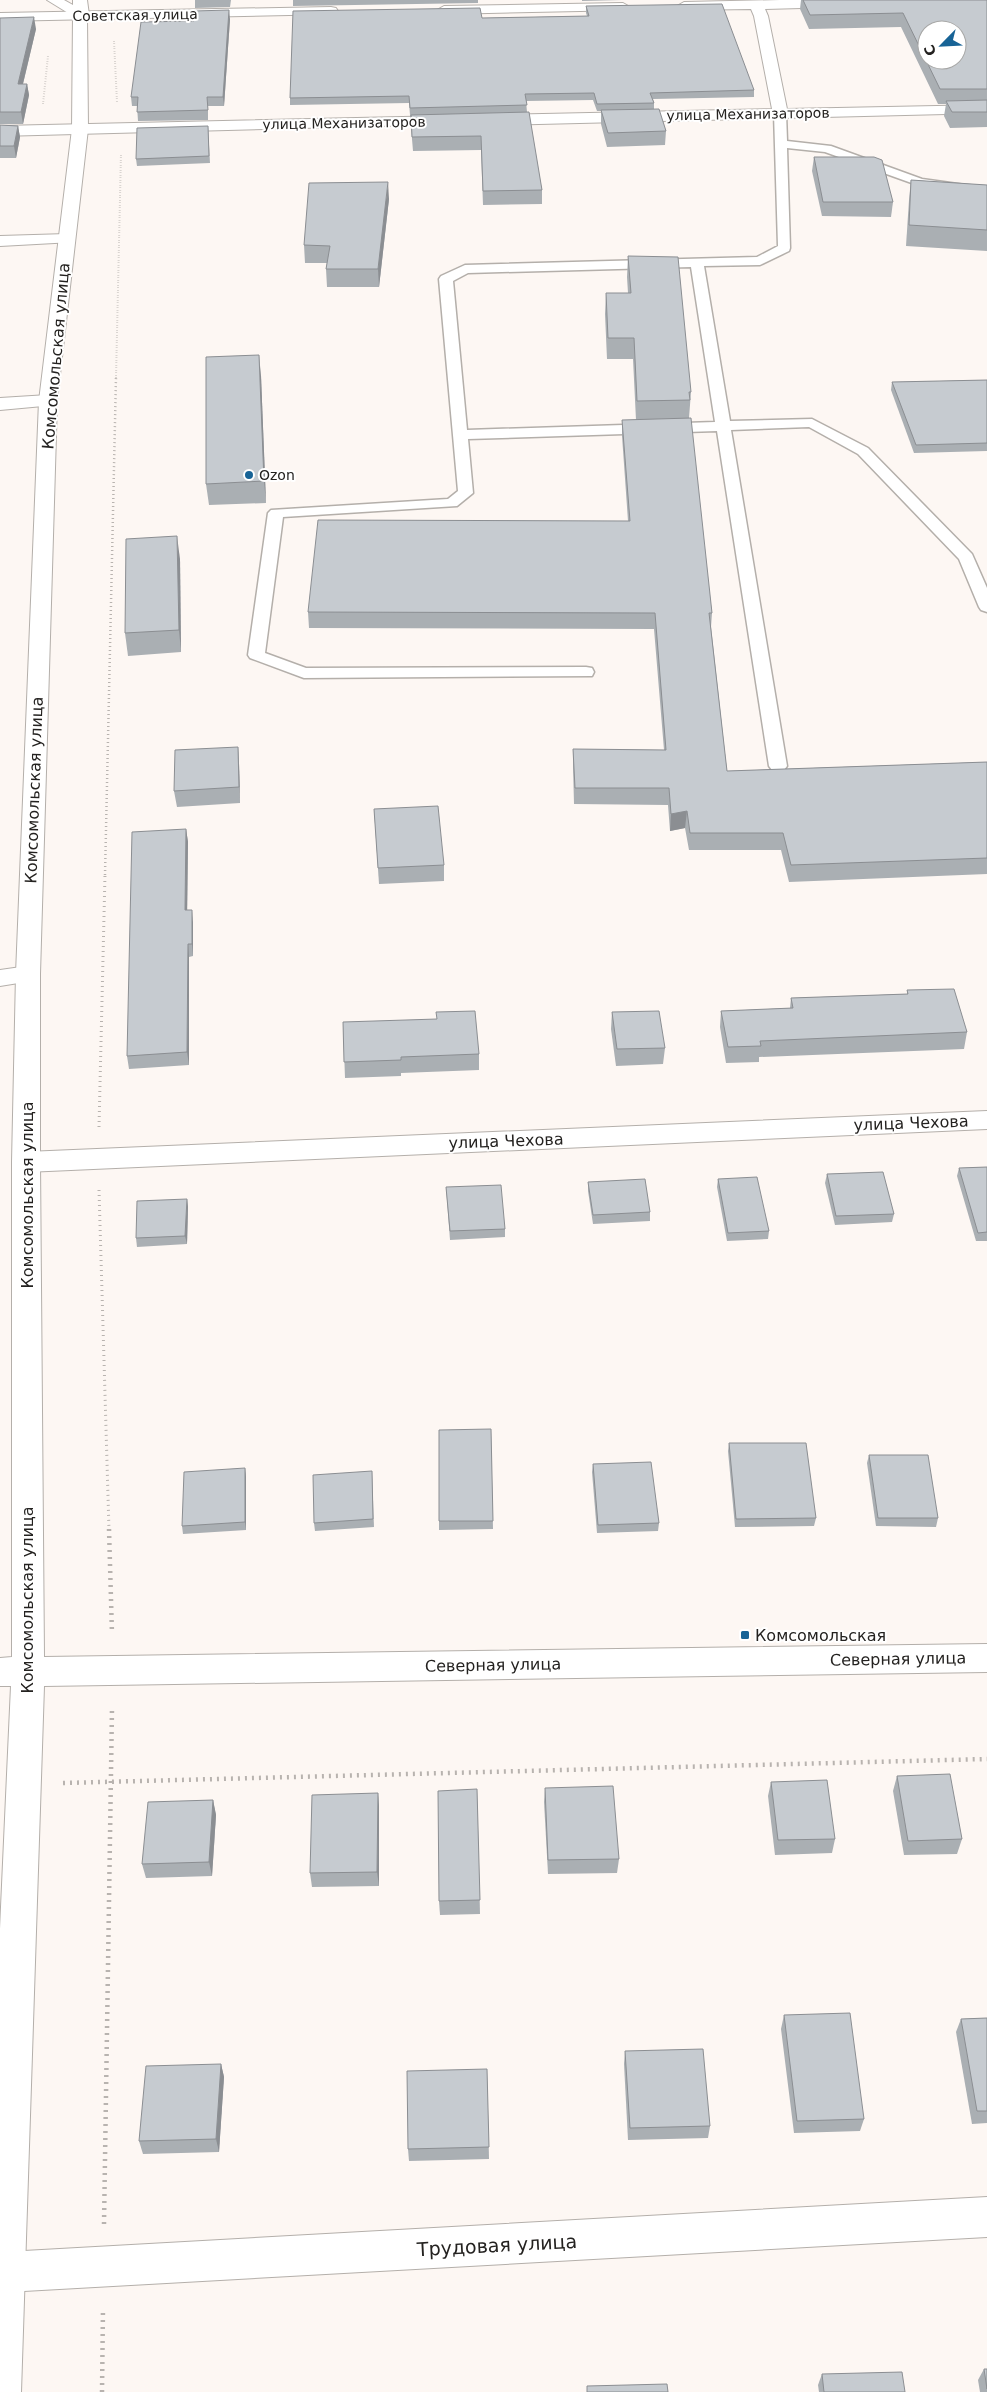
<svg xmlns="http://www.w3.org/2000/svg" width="987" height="2392" font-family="'DejaVu Sans',sans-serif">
<rect width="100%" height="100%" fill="#fdf7f3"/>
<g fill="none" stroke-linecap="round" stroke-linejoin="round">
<defs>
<path id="service" d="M 780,110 L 786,113 L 787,141 L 831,146 L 922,179 L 987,188 L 987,196 L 920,186 L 825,152 L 787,148 L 790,248 L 789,251 L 760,265 L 704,266 L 730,421 L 812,419 L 868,448 L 972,554 L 987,588 L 987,612 L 981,610 L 979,607 L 959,559 L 858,454 L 809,427 L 731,430 L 787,766 L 784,770 L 772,770 L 769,766 L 717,431 L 468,439 L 473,493 L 457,506 L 283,517 L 265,653 L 306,668 L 586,667 L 592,668 L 594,672 L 592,676 L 304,678 L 250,658 L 248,655 L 268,513 L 271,510 L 448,499 L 458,491 L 439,279 L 441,276 L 465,265 L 757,257 L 778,246 L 774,113 ZM 691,267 L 715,422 L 467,430 L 453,281 L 468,273 Z"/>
<g id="minor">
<path d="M 780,0 L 843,0 L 845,3 L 838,7 L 765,9 L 768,16 L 787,109 L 987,105 L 987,113 L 494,125 L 486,120 L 494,115 L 772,109 L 754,16 L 751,9 L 684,10 L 677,6 L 684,2 Z"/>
<path d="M 623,3 L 630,7 L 628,10 L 444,14 L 437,10 L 444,6 Z"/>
<path d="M 331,7 L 336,8 L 338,11 L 336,14 L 0,21 L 0,13 Z"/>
<path d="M 448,116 L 456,121 L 453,124 L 0,136 L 0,126 Z"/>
<path d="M 67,234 L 73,236 L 75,239 L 73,242 L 0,246 L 0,236 Z"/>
<path d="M 48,395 L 54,397 L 57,401 L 54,405 L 0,410 L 0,398 Z"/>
<path d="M 28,966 L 37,968 L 40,974 L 37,980 L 0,986 L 0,970 Z"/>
<path d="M 987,1111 L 987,1129 L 26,1172 L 16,1169 L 12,1162 L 16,1155 L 26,1152 Z"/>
<path d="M 987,2197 L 987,2237 L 6,2292 L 0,2289 L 0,2255 L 6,2252 Z"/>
</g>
<path id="tertiary" d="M 47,0 L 64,0 L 73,5 L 73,0 L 87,0 L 89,15 L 87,18 L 88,129 L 57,401 L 40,974 L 40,1162 L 44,1657 L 987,1644 L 987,1672 L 44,1686 L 21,2392 L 0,2392 L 0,1929 L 11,1686 L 0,1686 L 0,1658 L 12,1657 L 12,1162 L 16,974 L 39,401 L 72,129 L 73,16 Z"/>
</defs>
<use href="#service" stroke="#b4afaa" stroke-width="3"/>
<use href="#minor" stroke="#b4afaa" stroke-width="2"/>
<use href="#tertiary" stroke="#b4afaa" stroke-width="2"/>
<g stroke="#b8b3af" stroke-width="2" stroke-dasharray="0.5 2" stroke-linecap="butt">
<path d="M 114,41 L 117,102"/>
<path d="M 43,104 L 48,56"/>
<path d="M 116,378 L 121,153"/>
</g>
<path stroke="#b8b3af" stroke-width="2.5" stroke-dasharray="1 3" stroke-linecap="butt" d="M 105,875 L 116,377"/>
<g stroke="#b8b3af" stroke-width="3" stroke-dasharray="1 4" stroke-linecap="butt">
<path d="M 99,1127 L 105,874"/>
<path d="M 99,1190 L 109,1530"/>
</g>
<g stroke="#b8b3af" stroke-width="4.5" stroke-dasharray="2 5" stroke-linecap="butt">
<path d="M 109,1529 L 112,1634"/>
<path d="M 63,1783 L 987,1759"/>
<path d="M 104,2224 L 112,1708"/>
<path d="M 102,2392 L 103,2308"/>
</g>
<use href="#service" fill="#fff" fill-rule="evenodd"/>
<use href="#minor" fill="#fff" fill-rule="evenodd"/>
<use href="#tertiary" fill="#fff" fill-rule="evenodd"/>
</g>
<g fill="#aaafb3">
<path d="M 195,0 L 231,0 L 230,7 L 195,8 Z"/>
<path d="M 293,0 L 478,0 L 478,3 L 293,6 Z"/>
<path d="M 582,0 L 622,0 L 582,1 Z"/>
<path d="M 801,0 L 987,0 L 987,127 L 950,128 L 944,116 L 946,104 L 938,104 L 901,27 L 809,29 L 800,9 Z"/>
<path d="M 586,6 L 754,90 L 754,97 L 653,99 L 654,103 L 654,109 L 666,131 L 665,145 L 607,147 L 601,124 L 601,111 L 597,111 L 593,100 L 526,101 L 527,112 L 542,190 L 542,204 L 483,205 L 481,150 L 413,151 L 409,103 L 290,105 L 290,98 L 482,18 L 587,16 L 586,13 Z"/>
<path d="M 0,18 L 36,29 L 23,84 L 27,84 L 29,95 L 23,124 L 0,124 Z"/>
<path d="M 230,19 L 224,106 L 208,106 L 208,120 L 138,121 L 137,106 L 132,106 L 131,97 L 194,21 Z"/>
<path d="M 0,125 L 18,126 L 20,137 L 16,158 L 0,158 Z"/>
<path d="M 208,126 L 210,163 L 137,166 L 136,159 Z"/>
<path d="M 814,157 L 893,202 L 891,217 L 822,216 L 812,171 Z"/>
<path d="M 911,180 L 987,185 L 987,251 L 906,246 L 909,200 Z"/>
<path d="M 389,199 L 379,287 L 327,287 L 326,269 L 327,263 L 305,263 L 304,245 Z"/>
<path d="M 628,256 L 691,392 L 689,418 L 712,613 L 711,627 L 727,771 L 987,762 L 987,874 L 789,882 L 781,850 L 689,850 L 685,828 L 670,831 L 668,805 L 574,804 L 573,766 L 573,749 L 664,750 L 654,629 L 309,628 L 308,612 L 628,521 L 622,436 L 622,420 L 636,420 L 633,359 L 607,359 L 605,314 L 606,293 L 628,293 L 627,277 Z"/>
<path d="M 261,376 L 266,503 L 209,505 L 206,484 Z"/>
<path d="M 987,380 L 987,451 L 914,453 L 891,390 L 892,382 Z"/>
<path d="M 180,559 L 181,652 L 128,656 L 125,633 Z"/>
<path d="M 238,747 L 239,763 L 240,803 L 177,807 L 174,791 Z"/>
<path d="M 374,809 L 444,865 L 444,881 L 379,884 Z"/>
<path d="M 186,829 L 188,842 L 187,910 L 193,923 L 193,956 L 189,957 L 189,1065 L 129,1069 L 127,1056 Z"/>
<path d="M 907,990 L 967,1032 L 964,1049 L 759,1057 L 759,1062 L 726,1063 L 720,1027 L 721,1011 L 790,1008 L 791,998 L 907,994 Z"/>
<path d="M 612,1012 L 665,1048 L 663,1064 L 616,1066 L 611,1029 Z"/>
<path d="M 343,1022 L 479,1054 L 479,1070 L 401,1073 L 401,1076 L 345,1078 Z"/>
<path d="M 987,1167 L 987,1241 L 976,1241 L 957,1176 L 959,1168 Z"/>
<path d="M 827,1174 L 894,1214 L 892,1222 L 835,1225 L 825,1183 Z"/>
<path d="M 718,1179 L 769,1231 L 768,1239 L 727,1241 L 717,1187 Z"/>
<path d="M 588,1182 L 650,1212 L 650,1221 L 593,1224 L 588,1191 Z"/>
<path d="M 446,1187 L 505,1229 L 505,1237 L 450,1240 Z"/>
<path d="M 187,1199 L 188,1207 L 187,1244 L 137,1247 L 136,1238 Z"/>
<path d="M 491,1429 L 493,1529 L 439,1530 L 439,1521 Z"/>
<path d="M 729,1443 L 816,1518 L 814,1526 L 735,1527 L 728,1451 Z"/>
<path d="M 869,1455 L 938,1518 L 936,1527 L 876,1526 L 867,1463 Z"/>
<path d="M 593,1464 L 659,1523 L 658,1531 L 597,1533 L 592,1472 Z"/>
<path d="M 245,1468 L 246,1477 L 246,1530 L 183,1534 L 182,1526 Z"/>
<path d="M 372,1471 L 374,1527 L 315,1531 L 314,1523 Z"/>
<path d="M 897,1776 L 962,1839 L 957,1854 L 904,1855 L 893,1791 Z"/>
<path d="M 771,1782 L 835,1839 L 832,1853 L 775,1855 L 768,1796 Z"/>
<path d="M 545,1788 L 619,1859 L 617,1873 L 548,1874 L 544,1802 Z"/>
<path d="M 477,1789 L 480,1914 L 440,1915 L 439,1901 Z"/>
<path d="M 378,1793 L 379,1807 L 379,1886 L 312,1887 L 310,1873 Z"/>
<path d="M 213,1800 L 216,1815 L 212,1876 L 146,1878 L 142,1864 Z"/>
<path d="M 784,2015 L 864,2119 L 860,2131 L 794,2133 L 781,2029 Z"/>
<path d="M 987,2018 L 987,2123 L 972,2124 L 956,2032 L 961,2019 Z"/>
<path d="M 625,2051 L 710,2126 L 708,2138 L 628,2140 L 624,2064 Z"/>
<path d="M 221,2064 L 224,2077 L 219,2152 L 143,2154 L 139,2141 Z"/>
<path d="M 487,2069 L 489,2159 L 409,2161 L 408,2149 Z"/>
<path d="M 984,2369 L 987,2369 L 987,2392 L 980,2392 L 978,2380 Z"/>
<path d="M 822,2374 L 905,2392 L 819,2392 L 818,2385 Z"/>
</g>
<g fill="#8b8e92">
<path d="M 229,10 L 230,19 L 224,106 L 223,97 Z"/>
<path d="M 34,17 L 36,29 L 20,96 L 18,84 Z"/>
<path d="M 27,84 L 29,95 L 23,124 L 21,112 Z"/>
<path d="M 18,126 L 20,137 L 16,158 L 14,146 Z"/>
<path d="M 388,182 L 389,199 L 379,287 L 378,269 Z"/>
<path d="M 259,355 L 261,376 L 266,503 L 264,481 Z"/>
<path d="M 177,536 L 180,559 L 181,652 L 179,630 Z"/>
<path d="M 238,747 L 239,763 L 240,803 L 239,787 Z"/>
<path d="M 687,811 L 685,828 L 670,831 L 671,814 Z"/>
<path d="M 186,829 L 188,842 L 187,923 L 185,910 Z"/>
<path d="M 192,910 L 193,923 L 193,956 L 192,944 Z"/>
<path d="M 188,944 L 189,957 L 189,1065 L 187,1052 Z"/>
<path d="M 187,1199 L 188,1207 L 187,1244 L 185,1236 Z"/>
<path d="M 245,1468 L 246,1477 L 246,1530 L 245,1522 Z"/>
<path d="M 378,1793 L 379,1807 L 379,1886 L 377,1872 Z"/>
<path d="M 213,1800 L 216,1815 L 212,1876 L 209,1862 Z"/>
<path d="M 221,2064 L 224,2077 L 219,2152 L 216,2139 Z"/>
</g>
<g fill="#c6cbd0" stroke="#8b8e92" fill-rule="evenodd">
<path d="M 803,0 L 987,0 L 987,89 L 940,89 L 903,13 L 810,15 ZM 927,30 L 957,30 L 957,60 L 927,60 Z"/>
<path d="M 722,4 L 754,90 L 650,93 L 654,103 L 597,104 L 594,93 L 525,94 L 527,105 L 410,108 L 409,96 L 290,98 L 293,11 L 480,8 L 482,18 L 589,16 L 586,6 Z"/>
<path d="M 229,10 L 223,97 L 207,97 L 208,110 L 137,112 L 138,97 L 131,97 L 141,22 L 194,21 L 194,11 Z"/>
<path d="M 34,17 L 18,84 L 27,84 L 21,112 L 0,112 L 0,18 Z"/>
<path d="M 987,100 L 987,112 L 952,112 L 946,101 Z"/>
<path d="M 659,109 L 666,131 L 608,133 L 601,110 Z"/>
<path d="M 529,112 L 542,190 L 483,191 L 481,136 L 412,137 L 411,115 Z"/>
<path d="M 0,125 L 18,126 L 14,146 L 0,146 Z"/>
<path d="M 208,126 L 209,156 L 136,159 L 137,128 Z"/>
<path d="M 814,157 L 874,157 L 882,160 L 893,202 L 823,202 Z"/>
<path d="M 911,180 L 987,185 L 987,230 L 909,225 Z"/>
<path d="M 388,182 L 378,269 L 326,269 L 330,246 L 304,245 L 309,183 Z"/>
<path d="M 628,256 L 678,257 L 691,392 L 689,392 L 690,400 L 637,401 L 634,338 L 608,338 L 606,293 L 631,293 Z"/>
<path d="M 259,355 L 264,481 L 206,484 L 206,357 Z"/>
<path d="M 987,380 L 987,443 L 916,445 L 892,382 Z"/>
<path d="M 691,418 L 712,613 L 709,613 L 727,771 L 987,762 L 987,858 L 791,865 L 783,833 L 690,833 L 687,811 L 671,814 L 669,788 L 575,788 L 573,749 L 666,750 L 655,613 L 308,612 L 318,520 L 630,521 L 622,420 Z"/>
<path d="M 177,536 L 179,630 L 125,633 L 126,539 Z"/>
<path d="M 238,747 L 239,787 L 174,791 L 175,750 Z"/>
<path d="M 438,806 L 444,865 L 378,868 L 374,809 Z"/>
<path d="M 186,829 L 185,910 L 192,910 L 192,944 L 188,944 L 187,1052 L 127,1056 L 132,832 Z"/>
<path d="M 954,989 L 967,1032 L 760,1041 L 761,1046 L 728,1047 L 721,1011 L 793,1008 L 791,998 L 908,994 L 907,990 Z"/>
<path d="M 475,1011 L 479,1054 L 401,1057 L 401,1060 L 344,1062 L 343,1022 L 437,1019 L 436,1012 Z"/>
<path d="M 659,1011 L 665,1048 L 617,1049 L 612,1012 Z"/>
<path d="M 987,1167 L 987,1232 L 978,1233 L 959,1168 Z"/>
<path d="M 883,1172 L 894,1214 L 836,1216 L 827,1174 Z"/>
<path d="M 757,1177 L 769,1231 L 728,1233 L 718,1179 Z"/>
<path d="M 645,1179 L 650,1212 L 593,1215 L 588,1182 Z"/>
<path d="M 501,1185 L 505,1229 L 450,1231 L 446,1187 Z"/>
<path d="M 187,1199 L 185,1236 L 136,1238 L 137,1201 Z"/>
<path d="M 491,1429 L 493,1521 L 439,1521 L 439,1430 Z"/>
<path d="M 729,1443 L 806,1443 L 816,1518 L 736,1519 Z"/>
<path d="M 869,1455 L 928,1455 L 938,1518 L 878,1518 Z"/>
<path d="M 651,1462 L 659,1523 L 598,1525 L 593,1464 Z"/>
<path d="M 245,1468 L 245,1522 L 182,1526 L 184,1472 Z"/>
<path d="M 372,1471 L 373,1519 L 314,1523 L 313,1475 Z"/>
<path d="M 950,1774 L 962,1839 L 908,1841 L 897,1776 Z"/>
<path d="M 827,1780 L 835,1839 L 778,1840 L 771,1782 Z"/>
<path d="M 613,1786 L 619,1859 L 548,1860 L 545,1788 Z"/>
<path d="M 477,1789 L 480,1900 L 439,1901 L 438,1791 Z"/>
<path d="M 378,1793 L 377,1872 L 310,1873 L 312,1795 Z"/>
<path d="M 213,1800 L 209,1862 L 142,1864 L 148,1802 Z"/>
<path d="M 850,2013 L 864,2119 L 797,2121 L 784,2015 Z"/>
<path d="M 987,2018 L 987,2111 L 977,2111 L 961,2019 Z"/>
<path d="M 703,2049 L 710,2126 L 630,2128 L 625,2051 Z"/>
<path d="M 221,2064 L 216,2139 L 139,2141 L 146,2066 Z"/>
<path d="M 487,2069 L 489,2147 L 408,2149 L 407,2071 Z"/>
<path d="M 984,2369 L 987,2369 L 987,2389 Z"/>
<path d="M 902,2372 L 905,2392 L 824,2392 L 822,2374 Z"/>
<path d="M 667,2384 L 668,2392 L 587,2392 L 587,2386 Z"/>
</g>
<g fill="#176396" stroke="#fff" stroke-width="2">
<circle cx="249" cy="475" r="5"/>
<rect x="740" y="1630" width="10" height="10" rx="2.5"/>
</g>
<g text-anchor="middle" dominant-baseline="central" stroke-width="4" stroke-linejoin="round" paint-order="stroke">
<g font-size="14" fill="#242220" stroke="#fff">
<text transform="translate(135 15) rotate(-1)">Советская улица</text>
<text transform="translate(748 114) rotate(-1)">улица Механизаторов</text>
<text transform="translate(344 123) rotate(-1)">улица Механизаторов</text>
</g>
<g font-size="14" fill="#242220" stroke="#fff" text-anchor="start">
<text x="259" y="475">Ozon</text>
</g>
<g font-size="16" fill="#242220" stroke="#fff">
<text transform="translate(56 356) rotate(-85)">Комсомольская улица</text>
<text transform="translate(34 790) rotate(-88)">Комсомольская улица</text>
<text transform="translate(911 1123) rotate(-2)">улица Чехова</text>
<text transform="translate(506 1141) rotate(-2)">улица Чехова</text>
<text transform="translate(27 1195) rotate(-90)">Комсомольская улица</text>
<text transform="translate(27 1600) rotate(-90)">Комсомольская улица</text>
<text transform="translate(898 1659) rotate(-1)">Северная улица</text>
<text transform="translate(493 1665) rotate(-1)">Северная улица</text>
</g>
<g font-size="16" fill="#242220" stroke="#fff" text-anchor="start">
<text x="755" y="1635">Комсомольская</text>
</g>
<g font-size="19" fill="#242220" stroke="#fff">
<text transform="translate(497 2245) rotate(-3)">Трудовая улица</text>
</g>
</g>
<g transform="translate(942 45) rotate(246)"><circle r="24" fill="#ffffff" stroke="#a7a7a6"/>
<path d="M0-4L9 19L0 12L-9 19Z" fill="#176396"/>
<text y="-8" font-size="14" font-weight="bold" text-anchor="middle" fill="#242220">С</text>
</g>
</svg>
